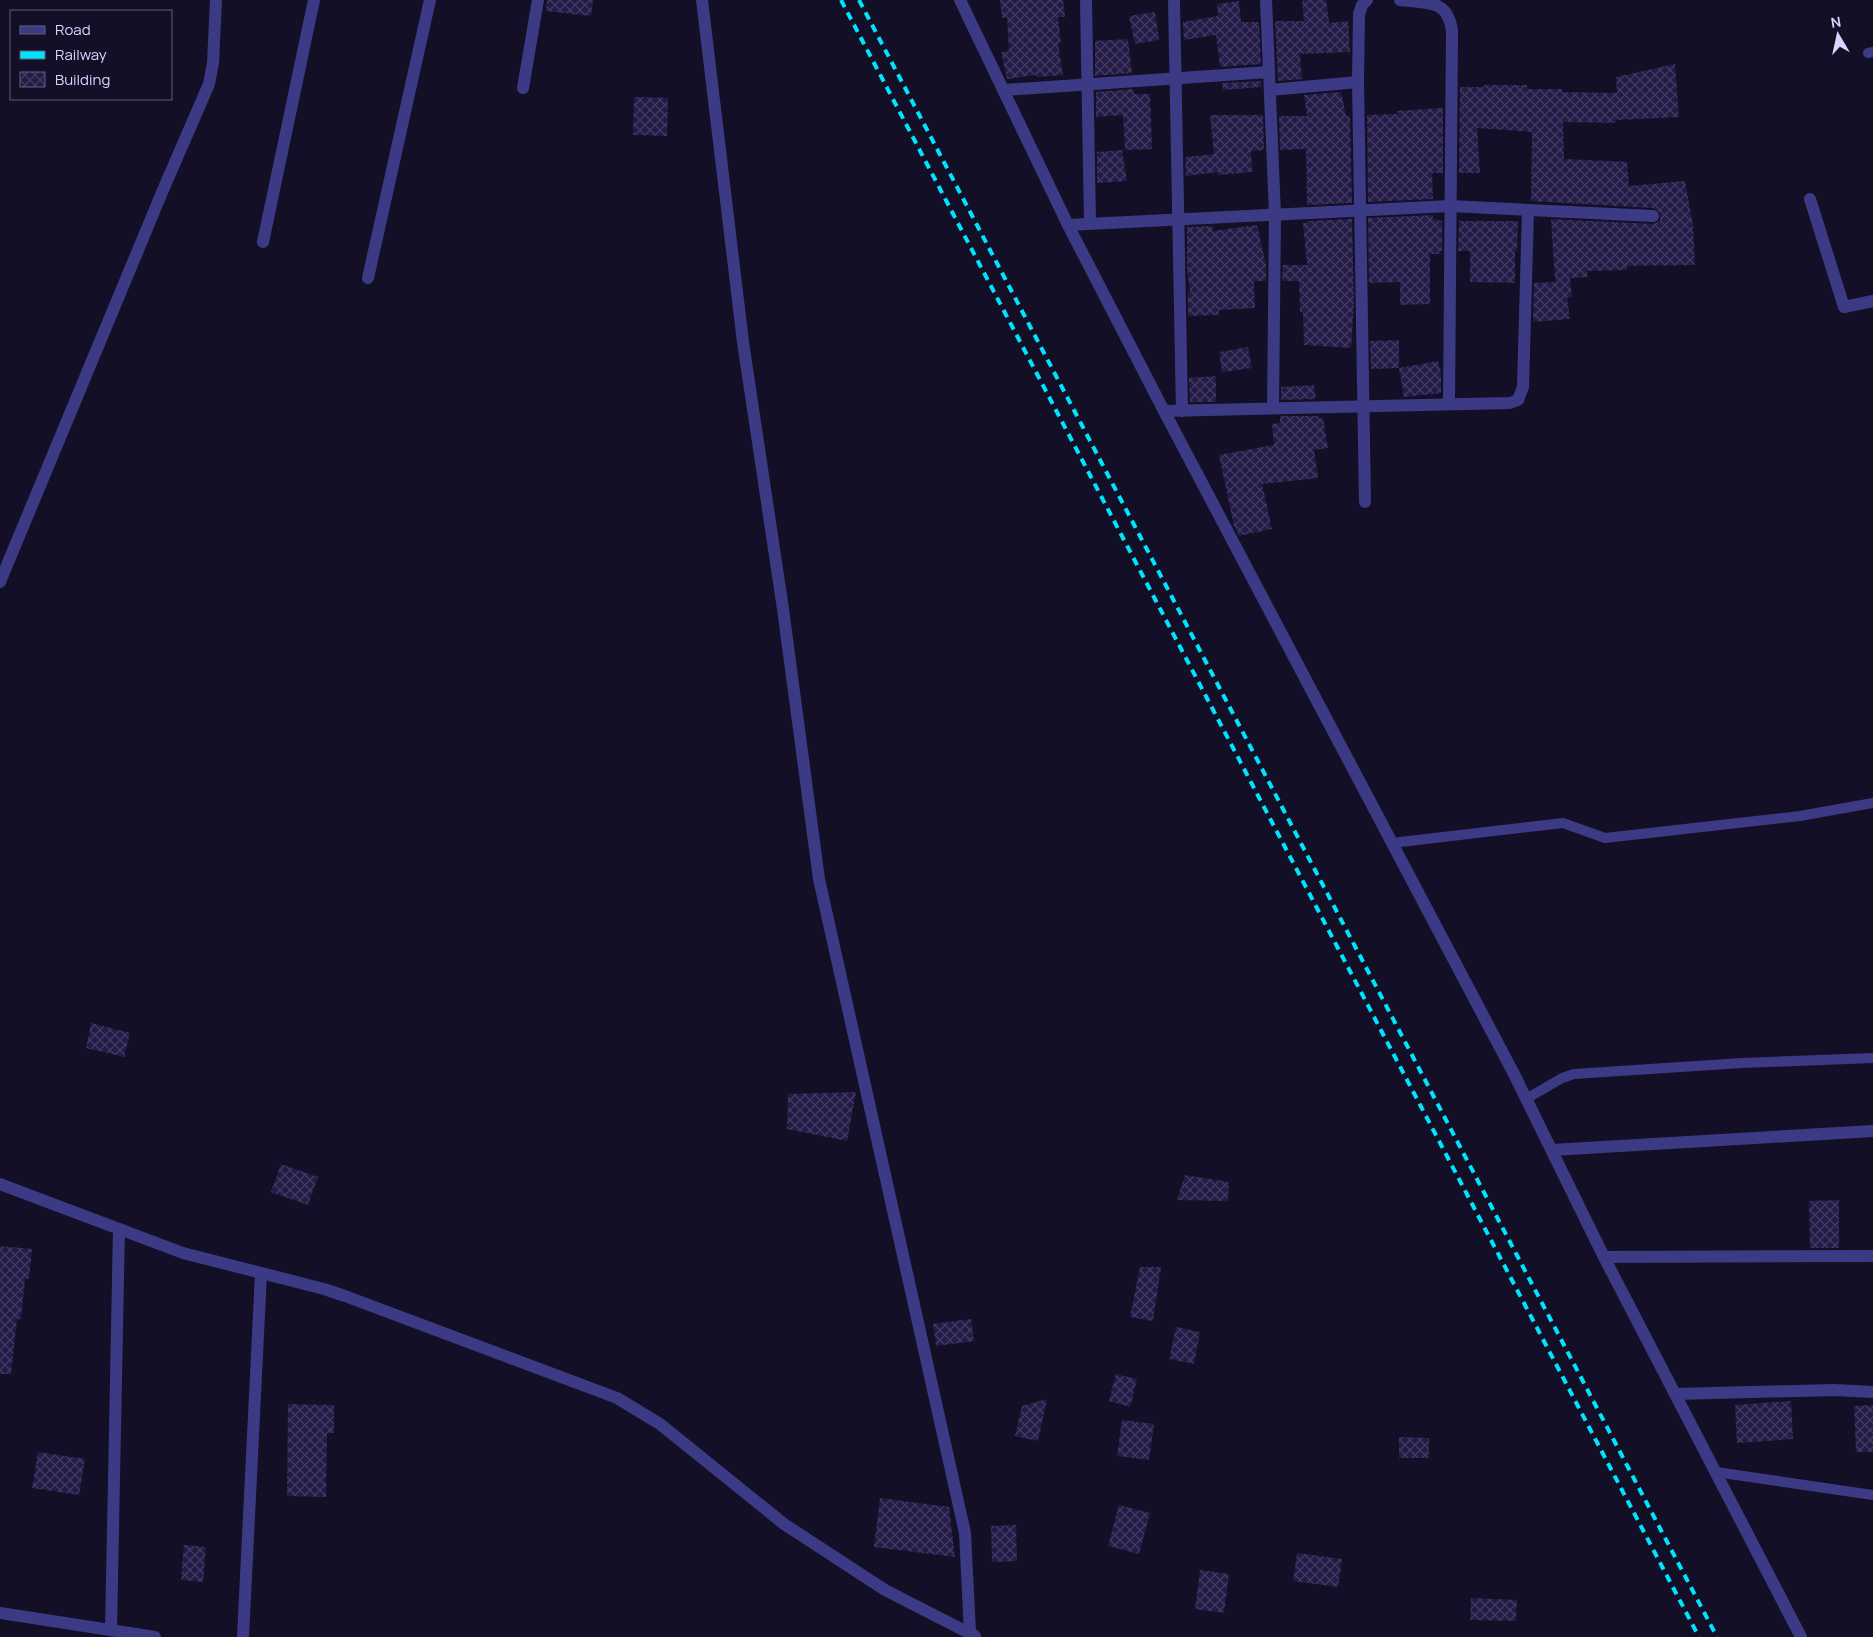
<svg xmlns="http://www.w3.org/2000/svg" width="1873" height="1637" font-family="Manrope,sans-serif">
<defs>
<pattern id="building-cross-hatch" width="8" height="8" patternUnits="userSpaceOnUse" patternTransform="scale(1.25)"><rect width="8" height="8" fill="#241b47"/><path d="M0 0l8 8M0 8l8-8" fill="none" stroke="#433b63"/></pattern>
</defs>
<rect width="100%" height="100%" fill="#130f26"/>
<g fill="url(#building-cross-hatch)">
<path d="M 547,0 L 593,0 L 591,16 L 546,11 Z"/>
<path d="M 1000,0 L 1063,0 L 1065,17 L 1058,17 L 1061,43 L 1058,43 L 1063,75 L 1037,77 L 1036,75 L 1007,79 L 1001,52 L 1009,51 L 1007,17 L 1002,18 Z"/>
<path d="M 1302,0 L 1326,0 L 1329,23 L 1348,21 L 1350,52 L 1300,54 L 1302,79 L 1278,81 L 1275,21 L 1304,21 Z"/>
<path d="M 1239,1 L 1241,22 L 1259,22 L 1261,64 L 1220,67 L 1216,35 L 1184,40 L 1183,22 L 1218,16 L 1217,4 Z"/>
<path d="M 1155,12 L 1159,40 L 1135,44 L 1129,16 Z"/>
<path d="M 1128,39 L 1132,73 L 1095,76 L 1095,41 Z"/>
<path d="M 1675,64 L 1679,117 L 1616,120 L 1616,123 L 1563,122 L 1564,159 L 1627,162 L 1629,186 L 1685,181 L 1693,225 L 1695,265 L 1627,266 L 1627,270 L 1587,271 L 1588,277 L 1570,278 L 1572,297 L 1567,298 L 1570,319 L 1533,322 L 1534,283 L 1555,282 L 1551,219 L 1653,224 L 1660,221 L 1660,213 L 1653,208 L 1531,201 L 1532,132 L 1477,128 L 1480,173 L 1459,173 L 1460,87 L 1484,87 L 1484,85 L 1527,85 L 1527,89 L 1562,89 L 1562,92 L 1617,93 L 1616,77 Z"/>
<path d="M 1261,81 L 1262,87 L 1223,90 L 1222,83 Z"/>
<path d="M 1133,89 L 1134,94 L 1150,94 L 1152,149 L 1125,150 L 1123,115 L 1096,117 L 1096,92 Z"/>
<path d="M 1341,92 L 1346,116 L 1350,116 L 1352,203 L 1307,205 L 1306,149 L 1280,150 L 1279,116 L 1307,116 L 1304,95 Z"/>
<path d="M 634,97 L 668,98 L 667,136 L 633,135 Z"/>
<path d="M 1443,108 L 1443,173 L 1432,173 L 1433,199 L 1368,202 L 1367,115 L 1398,114 L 1397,111 Z"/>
<path d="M 1210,115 L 1263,115 L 1264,150 L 1251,151 L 1252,172 L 1218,175 L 1218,172 L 1186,176 L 1185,157 L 1214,154 Z"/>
<path d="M 1122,150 L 1127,181 L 1097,183 L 1097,152 Z"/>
<path d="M 1433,215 L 1433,219 L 1442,221 L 1442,251 L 1439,251 L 1440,254 L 1430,254 L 1430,304 L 1400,305 L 1400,282 L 1369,283 L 1368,218 Z"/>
<path d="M 1352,219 L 1354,303 L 1351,348 L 1304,345 L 1303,312 L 1300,312 L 1299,281 L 1282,281 L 1283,265 L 1307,265 L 1303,223 L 1308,223 L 1308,221 Z"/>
<path d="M 1459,221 L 1518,221 L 1517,251 L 1515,251 L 1515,283 L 1470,282 L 1470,251 L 1458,251 Z"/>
<path d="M 1257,225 L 1266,265 L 1266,281 L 1254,281 L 1255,308 L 1219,310 L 1219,315 L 1188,316 L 1188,292 L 1190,292 L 1187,268 L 1187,227 L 1212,226 L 1213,231 Z"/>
<path d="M 1399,340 L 1399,368 L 1371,369 L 1370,341 Z"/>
<path d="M 1248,347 L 1252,368 L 1222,372 L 1219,352 Z"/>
<path d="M 1438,361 L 1441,373 L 1441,393 L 1404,397 L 1399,368 Z"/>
<path d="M 1216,376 L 1216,402 L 1190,402 L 1189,378 Z"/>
<path d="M 1314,385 L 1316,399 L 1281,400 L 1281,387 Z"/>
<path d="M 1280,416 L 1319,416 L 1319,419 L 1323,418 L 1328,448 L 1314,450 L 1318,478 L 1262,484 L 1272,529 L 1239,536 L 1234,526 L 1219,455 L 1274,445 L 1272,424 L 1280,423 Z"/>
<path d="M 91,1023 L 130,1033 L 124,1057 L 86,1048 Z"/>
<path d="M 856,1092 L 847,1141 L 787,1129 L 788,1094 Z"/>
<path d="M 281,1164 L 318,1177 L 308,1205 L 271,1192 Z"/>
<path d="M 1185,1175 L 1229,1182 L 1228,1201 L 1177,1200 Z"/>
<path d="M 1839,1200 L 1839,1248 L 1810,1248 L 1809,1201 Z"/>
<path d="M 0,1246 L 32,1249 L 29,1279 L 25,1279 L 21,1319 L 17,1319 L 11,1374 L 0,1374 Z"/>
<path d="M 1140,1267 L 1161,1267 L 1153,1321 L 1130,1317 Z"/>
<path d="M 971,1319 L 974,1341 L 936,1346 L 933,1324 Z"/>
<path d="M 1176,1327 L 1200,1332 L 1194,1364 L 1169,1359 Z"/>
<path d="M 1116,1374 L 1137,1379 L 1130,1407 L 1109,1401 Z"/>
<path d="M 1047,1399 L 1038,1441 L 1015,1436 L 1022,1406 Z"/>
<path d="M 1791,1401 L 1793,1439 L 1737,1443 L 1735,1405 Z"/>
<path d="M 288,1404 L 334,1405 L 334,1433 L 327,1433 L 326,1497 L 287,1496 Z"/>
<path d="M 1873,1405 L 1873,1452 L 1856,1452 L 1854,1406 Z"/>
<path d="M 1122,1420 L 1154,1424 L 1149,1460 L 1117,1456 Z"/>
<path d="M 1399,1437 L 1429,1438 L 1429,1458 L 1399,1458 Z"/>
<path d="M 38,1452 L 85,1459 L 79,1495 L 32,1488 Z"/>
<path d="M 880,1498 L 949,1507 L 955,1557 L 874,1547 Z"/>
<path d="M 1119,1505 L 1150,1513 L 1139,1554 L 1108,1546 Z"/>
<path d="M 1016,1525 L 1017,1561 L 992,1562 L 991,1526 Z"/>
<path d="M 184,1545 L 206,1547 L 203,1582 L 181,1580 Z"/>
<path d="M 1297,1553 L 1342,1559 L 1338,1587 L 1293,1581 Z"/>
<path d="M 1200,1570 L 1229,1574 L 1224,1613 L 1195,1609 Z"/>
<path d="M 1471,1598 L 1517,1600 L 1516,1621 L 1470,1620 Z"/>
</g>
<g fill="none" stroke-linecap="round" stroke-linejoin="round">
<g stroke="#3d3a85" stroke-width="10">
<path d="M 1868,53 L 1873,52"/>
<path d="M 1392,843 L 1563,823 L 1605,838 L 1800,816 L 1873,803"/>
<path d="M 1526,1099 L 1562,1078 L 1574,1074 L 1742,1063 L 1873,1058"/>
<path d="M 1716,1472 L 1873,1495"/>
</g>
<g stroke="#3d3a85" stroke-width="12">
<path d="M 702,0 L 743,342 L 783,609 L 819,879 L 965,1533 L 970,1633"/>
<path d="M 960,0 L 1068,225 L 1164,411 L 1514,1074 L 1604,1257 L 1801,1637"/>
<path d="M 1086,0 L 1090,223"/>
<path d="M 1174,0 L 1182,411"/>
<path d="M 1266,0 L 1275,214 L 1273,408"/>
<path d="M 1400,0 C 1429,3 1448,0 1452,31 L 1449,404"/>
<path d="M 523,88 L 538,0"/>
<path d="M 1004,90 L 1269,72"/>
<path d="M 1270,90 L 1358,82"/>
<path d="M 1810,199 L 1844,307 L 1873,301"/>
<path d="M 1068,225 L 1450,206 L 1653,216"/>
<path d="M 263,242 L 314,0"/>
<path d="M 368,278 L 430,0"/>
<path d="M 1164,411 L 1510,403 L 1518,400 L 1523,387 L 1528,210"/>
<path d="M 1365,502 L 1358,82 L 1359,14 L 1362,5 L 1367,0"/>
<path d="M 0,582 L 163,190 L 209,84 L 213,63 L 216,0"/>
<path d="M 1552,1150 L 1873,1131"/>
<path d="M 0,1184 L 183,1253 L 324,1289 L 345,1296 L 617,1398 L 660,1424 L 784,1524 L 885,1590 L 975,1636"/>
<path d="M 1604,1257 L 1873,1256"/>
<path d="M 1676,1394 L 1833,1390 L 1873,1392"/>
<path d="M 0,1613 L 155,1637"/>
<path d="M 111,1630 L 119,1229"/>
<path d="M 243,1637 L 261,1274"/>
</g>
<g stroke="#00e5ff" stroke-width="4" stroke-dasharray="8 6" stroke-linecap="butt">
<path d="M 841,0 L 1699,1637"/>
<path d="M 859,0 L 1717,1637"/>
</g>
</g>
<rect x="10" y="10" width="162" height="90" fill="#130f26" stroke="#625e7d"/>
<rect x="20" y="26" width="25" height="8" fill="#3d3a85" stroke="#625e7d"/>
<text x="55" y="35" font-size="15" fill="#d9d4ff">Road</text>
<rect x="20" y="51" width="25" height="8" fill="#00e5ff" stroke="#625e7d"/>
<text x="55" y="60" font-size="15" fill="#d9d4ff">Railway</text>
<rect x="20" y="72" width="25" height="15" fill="url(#building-cross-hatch)" stroke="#625e7d"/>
<text x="55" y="85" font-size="15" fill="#d9d4ff">Building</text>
<g transform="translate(1838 35) rotate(351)" stroke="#130f26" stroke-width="4" paint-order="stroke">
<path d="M0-4L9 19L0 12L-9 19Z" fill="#d9d4ff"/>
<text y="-8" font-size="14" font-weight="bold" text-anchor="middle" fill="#d9d4ff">N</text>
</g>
</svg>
